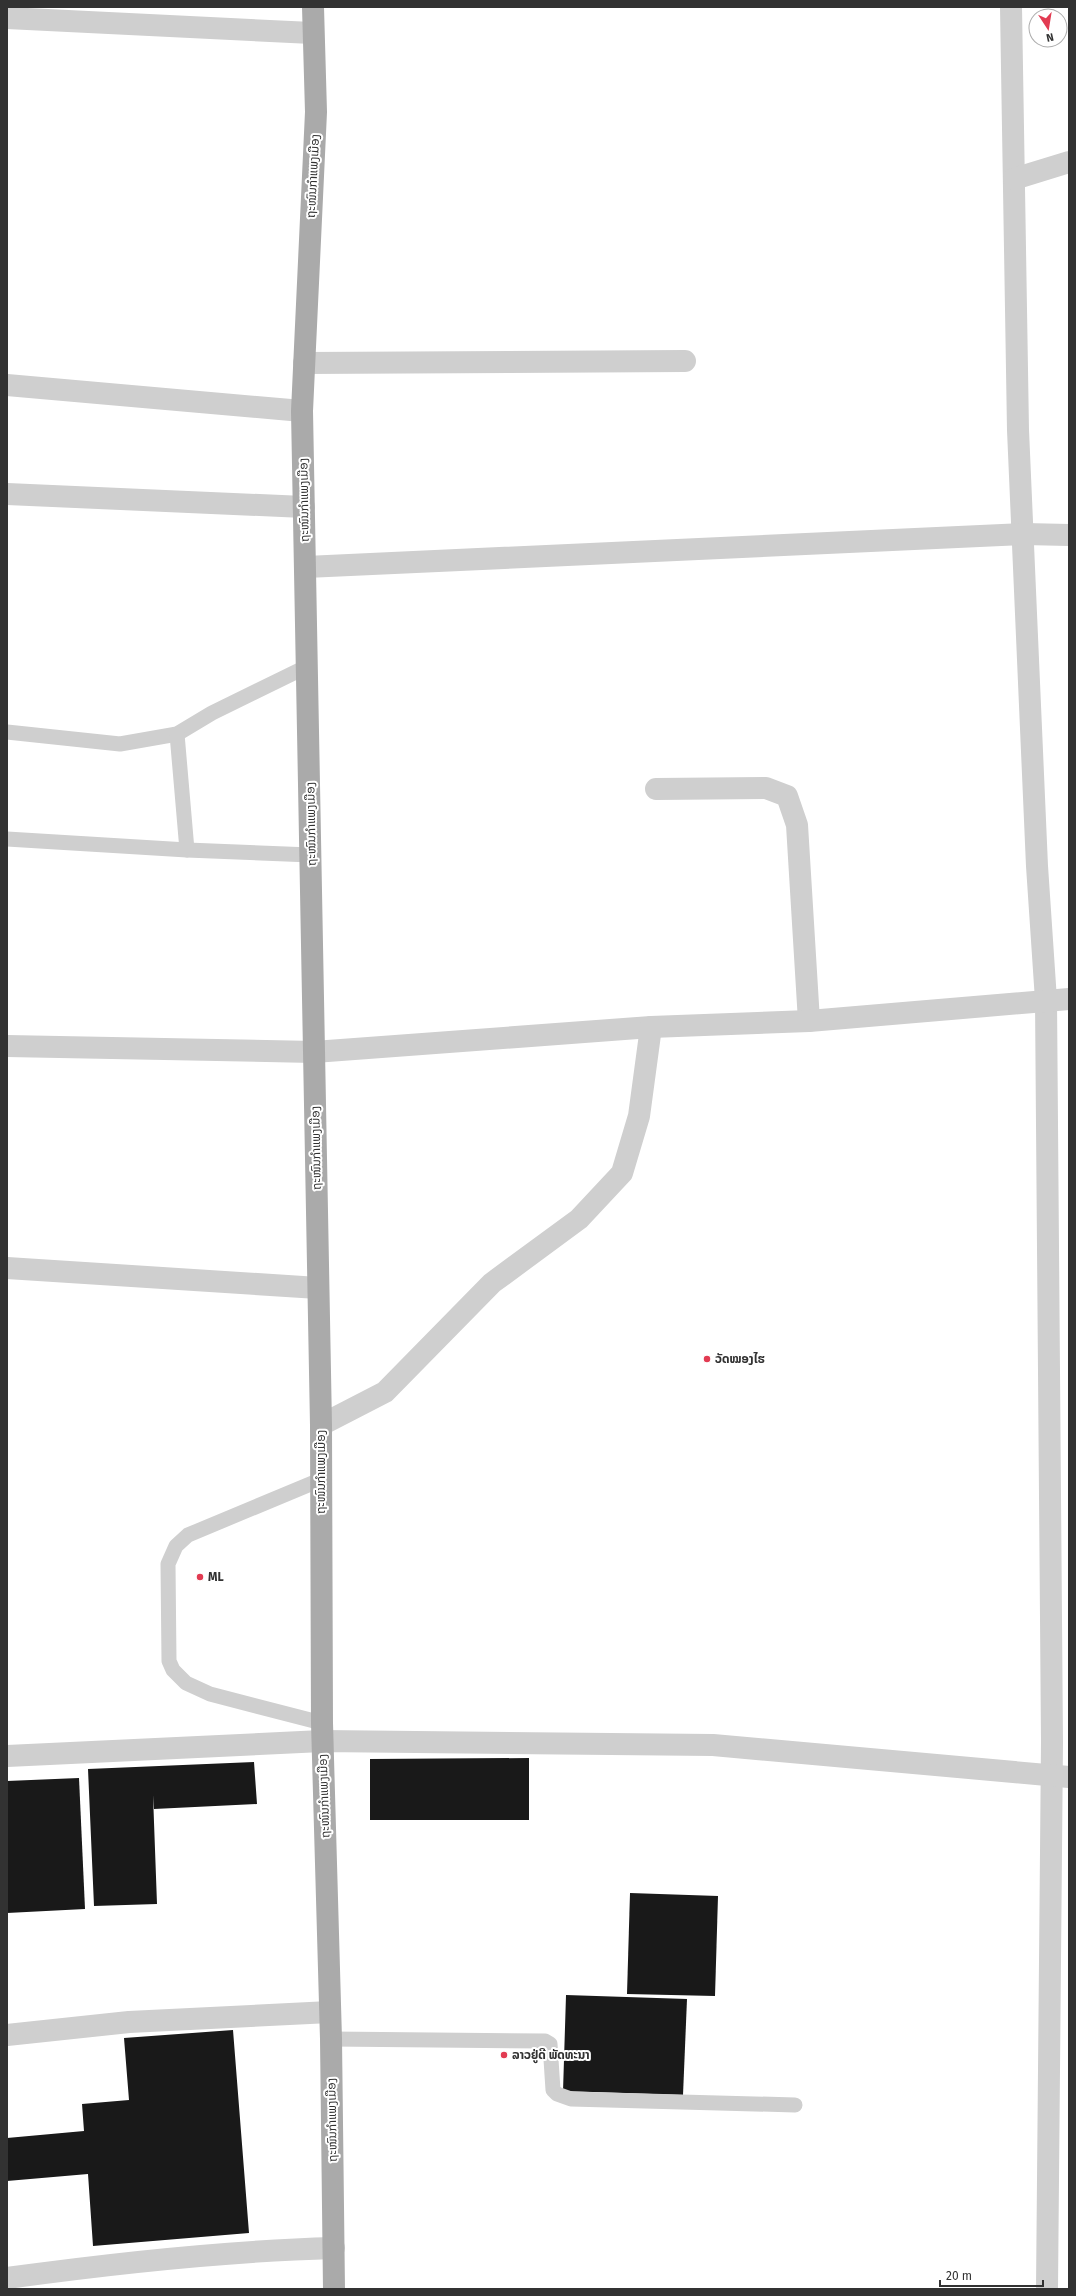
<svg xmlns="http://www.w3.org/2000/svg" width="1076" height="2296" font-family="'Fira Sans','Noto Sans Lao',sans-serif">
<rect width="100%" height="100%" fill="#fff"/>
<g fill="#191919">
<path d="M 529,1758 L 529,1820 L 370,1820 L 370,1759 Z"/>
<path d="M 254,1762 L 257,1804 L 154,1809 L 153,1795 L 157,1904 L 94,1906 L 88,1769 Z"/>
<path d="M 79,1778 L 85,1909 L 7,1913 L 7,1781 Z"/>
<path d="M 630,1893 L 718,1896 L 715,1996 L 627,1994 Z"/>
<path d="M 566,1995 L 687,1999 L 683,2095 L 563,2091 Z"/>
<path d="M 233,2030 L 249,2233 L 93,2246 L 88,2174 L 7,2181 L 7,2138 L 84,2131 L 82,2104 L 129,2100 L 124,2038 Z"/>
</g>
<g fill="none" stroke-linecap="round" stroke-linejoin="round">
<g stroke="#cfcfcf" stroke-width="15">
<path d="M 7,732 L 120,744 L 177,734 L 212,713 L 308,666"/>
<path d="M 177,734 L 187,850"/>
<path d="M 7,839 L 187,850 L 311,855"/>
<path d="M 320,1480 L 188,1535 L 176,1546 L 168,1564 L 169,1661 L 173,1670 L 186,1683 L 210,1694 L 322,1723"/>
<path d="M 331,2039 L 545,2041 L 550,2044 L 553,2090 L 557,2094 L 571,2099 L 795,2105"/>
</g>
<g stroke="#cfcfcf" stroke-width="22">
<path d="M 1011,7 L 1018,430 L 1037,866 L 1046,1000 L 1052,1742 L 1047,2289"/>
<path d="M 7,18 L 312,33"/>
<path d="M 1014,179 L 1069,162"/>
<path d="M 304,363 L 685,361"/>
<path d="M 7,385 L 302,411"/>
<path d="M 7,494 L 304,507"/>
<path d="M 306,567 L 1024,534 L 1069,535"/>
<path d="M 656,789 L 766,788 L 787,796 L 797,825 L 809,1021"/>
<path d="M 7,1046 L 314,1052 L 651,1027 L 809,1021 L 1069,999"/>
<path d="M 7,1268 L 318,1288"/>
<path d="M 321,1425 L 385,1392 L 492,1283 L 579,1219 L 622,1173 L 639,1116 L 651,1027"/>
<path d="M 7,1756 L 322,1741 L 713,1745 L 1069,1777"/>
<path d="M 7,2035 L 129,2022 L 330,2012"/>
<path d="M 7,2278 C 116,2263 224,2251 334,2248"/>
</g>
<path stroke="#aaa" stroke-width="22" d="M 313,7 L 316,112 L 302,411 L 321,1425 L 322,1723 L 331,2039 L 334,2289"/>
</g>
<g fill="#e23b52" stroke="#fff" stroke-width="1.5">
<circle cx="707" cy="1359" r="4"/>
<circle cx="200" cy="1577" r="4"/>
<circle cx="504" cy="2055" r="4"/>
</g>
<g text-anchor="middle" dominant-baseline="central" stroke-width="4" stroke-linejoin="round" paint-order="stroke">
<g font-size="12" fill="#323232" stroke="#fff">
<text transform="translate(313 176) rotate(-87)">ຖະໜົນກຳແພງເມືອງ</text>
<text transform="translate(304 500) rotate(-91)">ຖະໜົນກຳແພງເມືອງ</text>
<text transform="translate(311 824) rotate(-91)">ຖະໜົນກຳແພງເມືອງ</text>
<text transform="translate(316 1148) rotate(-91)">ຖະໜົນກຳແພງເມືອງ</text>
<text transform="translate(321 1472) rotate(-90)">ຖະໜົນກຳແພງເມືອງ</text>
<text transform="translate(324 1796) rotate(-92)">ຖະໜົນກຳແພງເມືອງ</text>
<text transform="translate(332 2120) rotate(-91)">ຖະໜົນກຳແພງເມືອງ</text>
</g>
<g font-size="12" font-weight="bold" fill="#323232" stroke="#fff" text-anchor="start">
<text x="715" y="1359">ວັດໝອງໄຮ</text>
<text x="208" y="1577">ML</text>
<text x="512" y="2055">ລາວຢູ່ດີ ພັດທະນາ</text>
</g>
</g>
<rect width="1076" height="2296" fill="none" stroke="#323232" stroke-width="16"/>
<g transform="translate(1048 28) rotate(168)"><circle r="19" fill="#ffffff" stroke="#adadad"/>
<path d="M0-3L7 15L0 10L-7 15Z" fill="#e23b52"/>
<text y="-6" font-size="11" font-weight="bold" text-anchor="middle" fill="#323232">N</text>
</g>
<path d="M940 2280v6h103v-6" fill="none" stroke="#323232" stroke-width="2"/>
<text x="946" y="2280" font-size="12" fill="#323232" stroke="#ffffff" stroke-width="3" paint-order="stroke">20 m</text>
</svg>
